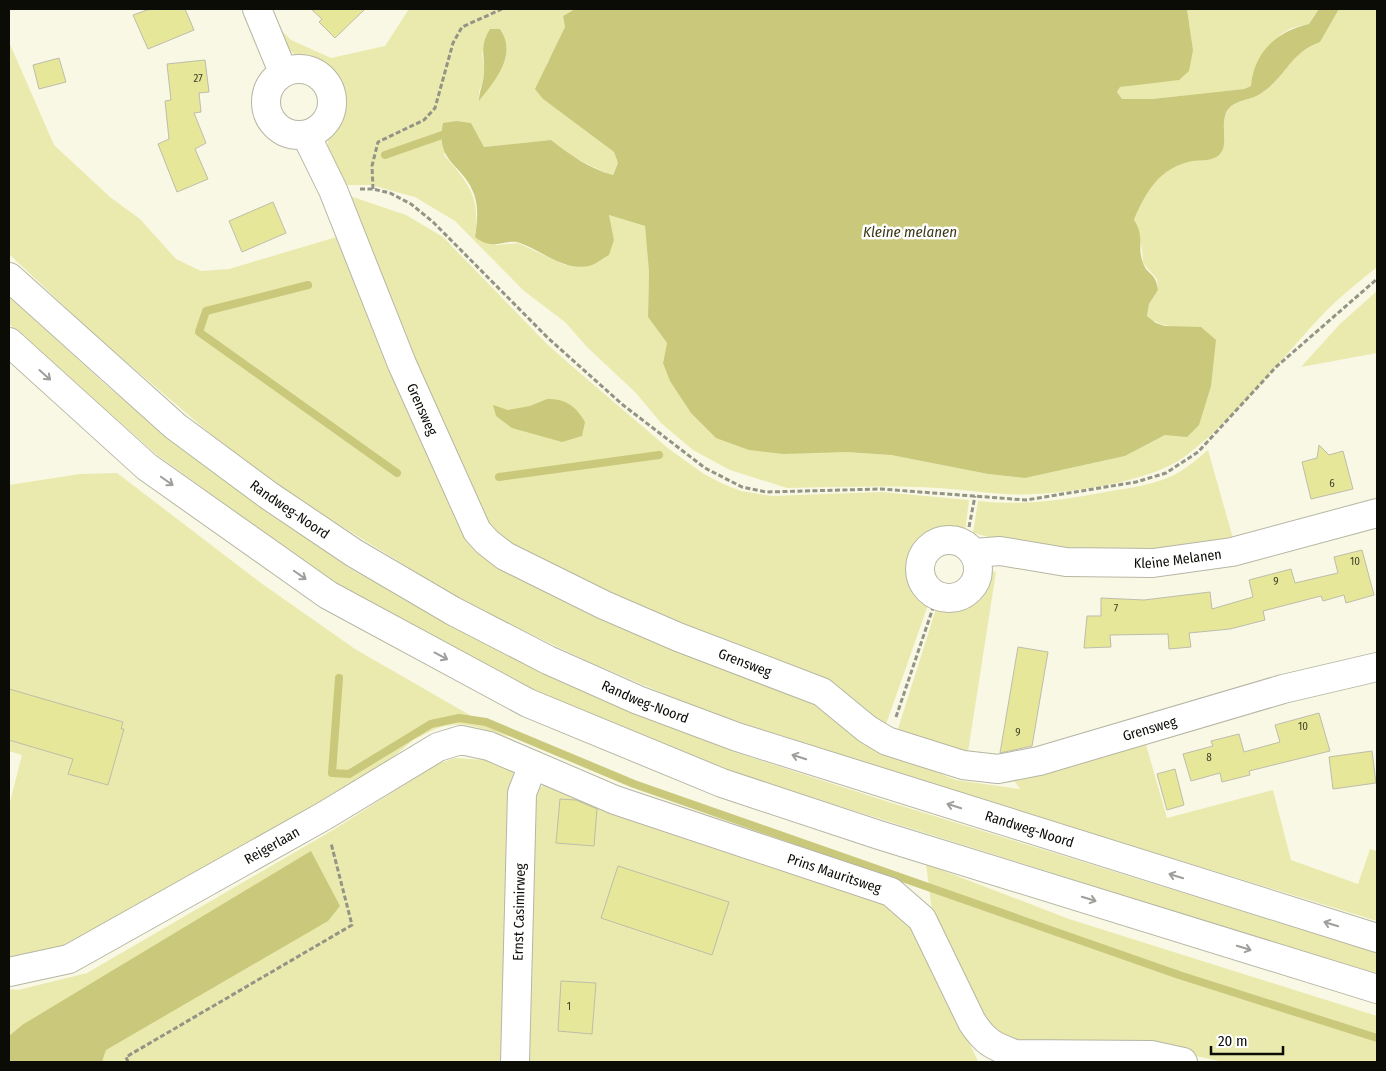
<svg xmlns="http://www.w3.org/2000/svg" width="1386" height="1071" font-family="'Fira Sans Condensed',sans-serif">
<rect width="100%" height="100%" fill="#f8f8e5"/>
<g fill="#eaeaae" fill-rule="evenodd">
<path d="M 409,9 L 575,9 L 563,16 L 565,27 L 557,47 L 547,63 L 543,99 L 614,152 L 618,163 L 612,176 L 571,156 L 551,140 L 484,147 L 471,123 L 457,121 L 444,155 C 470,185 480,196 475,237 L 496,245 L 518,243 L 565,265 L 614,240 L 609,215 L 645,226 L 649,272 L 648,317 L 667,343 L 663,363 L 846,452 L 891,455 L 988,474 L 1025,478 L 1125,456 L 1165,435 L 1201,327 C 1181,328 1163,329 1147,316 L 1149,304 L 1158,290 L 1157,279 L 1143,263 L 1142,249 L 1134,220 L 1145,195 L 1158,177 L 1180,163 L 1215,158 C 1217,154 1221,150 1223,145 C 1227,135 1220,123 1227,112 C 1234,99 1249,101 1260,94 C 1286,79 1287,54 1320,42 L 1339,9 L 1377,9 L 1377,267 C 1360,281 1342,295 1326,311 C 1279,360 1239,416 1184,457 C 1148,484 1050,497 1005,494 C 983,493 960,489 938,488 C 888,485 837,487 787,488 L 730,470 L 693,450 L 661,423 L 636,393 L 587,347 L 565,322 L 524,291 L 455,221 L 415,197 L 371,185 L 344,185 C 339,175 329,162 328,150 C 325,129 345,112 338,91 C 331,67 302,64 286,47 C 283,44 280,38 278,34 L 281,30 L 291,40 L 331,58 L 385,46 ZM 496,29 L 500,29 C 518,55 496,80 479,100 L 479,92 L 485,74 L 482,53 Z"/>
<path d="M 1187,9 L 1319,9 L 1309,24 C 1300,26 1291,27 1283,33 C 1273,39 1252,74 1251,86 L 1244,89 L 1152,99 L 1121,99 L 1117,92 L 1120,87 L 1149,83 L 1193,50 Z"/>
<path d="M 9,42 L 54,145 L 110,197 L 140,219 L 176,259 L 201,271 L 229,269 L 340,236 L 472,538 L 800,689 L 940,767 L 943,775 L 956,780 L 1020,789 L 1013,779 L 1145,741 L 1167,818 L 1273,790 L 1291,860 L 1358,884 L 1370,849 L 1377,851 L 1377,921 L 814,748 L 695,707 L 585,660 L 468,604 L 307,505 L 227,448 L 96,336 L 9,254 Z"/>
<path d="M 347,195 L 406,215 L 443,237 L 547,344 L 574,368 L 669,449 L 704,474 L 723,484 L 741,491 L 772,496 L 881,492 L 969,500 L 965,533 C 911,520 888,579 928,605 L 884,730 L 493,537 L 461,477 Z"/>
<path d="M 1377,291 L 1377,353 L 1301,367 L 1340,324 Z"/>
<path d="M 9,296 L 106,385 L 173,440 L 349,568 L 543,674 L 734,752 L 889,802 L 1377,953 L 1377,975 L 725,770 L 532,690 L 333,583 L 157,455 L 9,324 Z"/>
<path d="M 1208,450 L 1234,542 L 1114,555 L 1014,543 L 973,533 L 978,501 C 1026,506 1064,500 1111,491 C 1130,488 1150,485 1167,478 C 1183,472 1196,460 1208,450 Z"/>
<path d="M 117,473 L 261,583 L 355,649 L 515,741 C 496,734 471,722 450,725 C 438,726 424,735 413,740 L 342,801 L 78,952 L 9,967 L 9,806 L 22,755 L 9,751 L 9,485 L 80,474 Z"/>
<path d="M 989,571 L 996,572 L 967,758 L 896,735 L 936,609 C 967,615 981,600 989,571 Z"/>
<path d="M 455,758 L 485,760 L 513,770 L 512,891 L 506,1062 L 102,1062 L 106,1050 L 22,1025 L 9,1036 L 9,989 L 18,990 L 87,973 L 333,830 L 437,764 Z"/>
<path d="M 547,782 L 881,900 L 913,928 L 978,1061 L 1003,1062 L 529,1062 L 533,794 Z"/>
<path d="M 926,864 L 1069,919 L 1377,1016 L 1377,1062 L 1224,1062 L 1154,1047 L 1016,1045 L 993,1033 L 933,919 Z"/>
</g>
<g fill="#c9c87b">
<path d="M 575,9 L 1187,9 L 1193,50 L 1189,71 L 1179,80 L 1120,87 L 1117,92 L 1122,99 L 1152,99 L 1244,89 L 1251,86 C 1254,52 1277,31 1309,24 L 1319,9 L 1339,9 L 1320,42 C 1289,53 1286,78 1260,94 C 1249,101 1235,99 1227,111 C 1219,125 1230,144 1219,155 C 1213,161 1201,160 1193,161 C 1160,167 1146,191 1134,220 C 1145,236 1137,248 1143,263 C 1147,275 1156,272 1158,290 L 1149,304 L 1147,316 L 1156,323 L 1165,326 L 1201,327 L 1216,340 L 1211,386 L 1199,425 L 1187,437 L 1165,435 L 1125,456 L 1025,478 L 988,474 L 891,455 L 846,452 L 784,454 L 749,450 L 716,438 L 691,413 L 670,381 L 663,363 L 667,343 L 648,317 L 649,272 L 645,226 L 609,215 L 614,240 L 609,255 C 603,258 595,265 589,266 C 563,271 543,251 520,243 C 504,238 494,252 475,237 C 477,224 479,207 474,194 C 463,163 435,164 443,123 L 457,121 L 471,123 L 484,147 L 551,140 C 570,155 590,169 613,175 L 618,163 L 614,152 L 543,99 L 535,89 L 565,27 L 563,16 Z"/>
<path d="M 490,29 L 500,29 C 518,55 495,81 479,101 C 479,91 484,82 484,73 C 485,55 479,47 490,29 Z"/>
<path d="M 547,399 C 566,399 576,406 585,422 L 582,436 L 562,442 L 512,428 L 496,416 L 493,405 L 508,410 L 530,406 Z"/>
<path d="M 311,851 L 340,906 L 328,921 L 106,1050 L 102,1062 L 9,1062 L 9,1036 L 22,1025 Z"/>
</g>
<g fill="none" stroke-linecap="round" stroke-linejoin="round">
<g stroke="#c9c87b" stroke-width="8">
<path d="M 385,155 L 445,134 L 448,138"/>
<path d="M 308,285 L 206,311 L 199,332 L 397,473"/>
<path d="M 499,477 L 659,455"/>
<path d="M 339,678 L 332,773 L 349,774 L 431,724 L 459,718 L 486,722 L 634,784 L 1179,975 L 1377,1038"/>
</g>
</g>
<g fill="#e7e799" stroke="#bdbdab">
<path d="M 150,9 L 185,9 L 194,30 L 148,49 L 133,15 Z"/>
<path d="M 311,9 L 365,9 L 335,38 L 319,22 L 322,19 Z"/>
<path d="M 59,58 L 66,82 L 39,89 L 33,65 Z"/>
<path d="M 205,60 L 209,92 L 199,93 L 201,112 L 194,113 L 206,143 L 195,149 L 208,179 L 177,192 L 158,144 L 169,139 L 165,101 L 171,100 L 167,64 Z"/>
<path d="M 273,202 L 286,233 L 242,252 L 229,221 Z"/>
<path d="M 1319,445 L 1329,455 L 1343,451 L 1353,489 L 1311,499 L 1302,462 L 1317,458 Z"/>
<path d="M 1362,550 L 1374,595 L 1346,603 L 1344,595 L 1323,601 L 1321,596 L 1263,611 L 1265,620 L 1230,629 L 1189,633 L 1191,647 L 1169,649 L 1168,634 L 1110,635 L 1111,647 L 1084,648 L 1087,616 L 1101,616 L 1101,598 L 1144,600 L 1210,592 L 1212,609 L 1253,597 L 1249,580 L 1291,569 L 1295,583 L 1338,573 L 1334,557 Z"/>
<path d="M 1018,647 L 1048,652 L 1032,746 L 1000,753 Z"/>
<path d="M 9,689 L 123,722 L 121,729 L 124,729 L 108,785 L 68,774 L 73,759 L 9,740 Z"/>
<path d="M 1319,713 L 1330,751 L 1249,771 L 1250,775 L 1222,782 L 1220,773 L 1191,781 L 1183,754 L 1213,746 L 1211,741 L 1239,734 L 1244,752 L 1280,742 L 1275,725 Z"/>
<path d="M 1372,751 L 1376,783 L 1333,789 L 1329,757 Z"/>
<path d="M 1175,769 L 1184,805 L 1167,810 L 1157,774 Z"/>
<path d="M 560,799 L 576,800 L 597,809 L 594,846 L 556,843 Z"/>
<path d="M 618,866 L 729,902 L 712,955 L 601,918 Z"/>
<path d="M 561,981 L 596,983 L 592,1034 L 558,1031 Z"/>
</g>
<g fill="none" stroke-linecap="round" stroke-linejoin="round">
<defs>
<g id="minor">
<path d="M 257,9 L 283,72"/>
<circle cx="299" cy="102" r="33"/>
<path id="s1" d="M 306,135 L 333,190 L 402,364 L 477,531 L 487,542 L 505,556 L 604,605 L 678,637 L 822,692 L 867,729 L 887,741 L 963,765 L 998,769 L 1039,761 L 1283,689 L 1377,667"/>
<circle cx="949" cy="569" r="29"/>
<path id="s2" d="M 974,553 L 1000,551 L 1066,562 L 1153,563 L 1232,552 L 1377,513"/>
<path id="s3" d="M 9,972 L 69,959 L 324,816 L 438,747 L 461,740 L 489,746 L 615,800 L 891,892 L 922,919 L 972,1022 C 985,1042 993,1046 1015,1054 L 1151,1055 L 1183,1062"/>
<path id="s4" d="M 515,1062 L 522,793 L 533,765"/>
</g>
<g id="major">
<path id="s5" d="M 9,277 L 175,426 L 268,495 L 354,553 L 453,611 L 548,660 L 638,700 L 737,737 L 1377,938"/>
<path d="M 9,342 L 147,467 L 328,595 L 528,703 L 722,783 L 879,835 L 1377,989"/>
</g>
</defs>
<use href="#minor" stroke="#b6b6a4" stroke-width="30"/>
<use href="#major" stroke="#b6b6a4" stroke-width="30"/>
<g stroke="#949486" stroke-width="3" stroke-dasharray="5 2.5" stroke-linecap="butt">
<path d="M 360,189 L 373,189 L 390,193 L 411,204 L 433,222 L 548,338 L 623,405 L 705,468 L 742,487 L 766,492 L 881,489 L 1026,500 L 1136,482 L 1166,473 L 1198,452 L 1276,367 L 1377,279"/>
<path d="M 373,189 L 372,166 L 378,142 L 424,120 L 435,108 L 453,43 L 462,27 L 502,9"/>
<path d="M 969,527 L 975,496"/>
<path d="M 896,717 L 937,596"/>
<path d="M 128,1062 L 126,1057 L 352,925 L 331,843"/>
</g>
<use href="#minor" stroke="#fff" stroke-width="28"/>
<use href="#major" stroke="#fff" stroke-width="28"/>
</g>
<defs><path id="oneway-shaft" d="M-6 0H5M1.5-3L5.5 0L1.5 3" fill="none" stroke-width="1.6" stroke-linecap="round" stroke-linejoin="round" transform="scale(1.25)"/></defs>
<g stroke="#9e9e9b">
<use href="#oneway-shaft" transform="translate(45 375) rotate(42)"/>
<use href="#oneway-shaft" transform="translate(167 481) rotate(35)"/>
<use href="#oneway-shaft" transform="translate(300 575) rotate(35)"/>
<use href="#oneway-shaft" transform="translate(441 656) rotate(28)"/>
<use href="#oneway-shaft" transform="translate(799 757) rotate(-162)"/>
<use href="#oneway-shaft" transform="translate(954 806) rotate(-162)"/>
<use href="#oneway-shaft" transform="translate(1176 876) rotate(-163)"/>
<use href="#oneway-shaft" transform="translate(1089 899) rotate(17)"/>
<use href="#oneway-shaft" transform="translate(1331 924) rotate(-163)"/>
<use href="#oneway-shaft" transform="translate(1244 948) rotate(17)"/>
</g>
<g text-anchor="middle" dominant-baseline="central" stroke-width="5" stroke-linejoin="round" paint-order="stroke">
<g font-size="11" fill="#43432b">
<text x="198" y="78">27</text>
<text x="1332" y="483">6</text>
<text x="1355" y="561">10</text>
<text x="1276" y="581">9</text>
<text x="1116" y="608">7</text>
<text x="1303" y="726">10</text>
<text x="1018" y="732">9</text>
<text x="1209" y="757">8</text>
<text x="569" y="1006">1</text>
</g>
<g font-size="14" fill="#0c0c06" stroke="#fff">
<text stroke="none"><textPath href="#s1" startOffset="298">Grensweg</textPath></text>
<text stroke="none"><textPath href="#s5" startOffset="365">Randweg-Noord</textPath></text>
<text stroke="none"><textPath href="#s2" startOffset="205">Kleine Melanen</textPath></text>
<text stroke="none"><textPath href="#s1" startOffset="732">Grensweg</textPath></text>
<text stroke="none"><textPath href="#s5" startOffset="770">Randweg-Noord</textPath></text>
<text stroke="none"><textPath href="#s1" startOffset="1168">Grensweg</textPath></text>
<text stroke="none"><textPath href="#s5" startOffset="1175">Randweg-Noord</textPath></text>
<text stroke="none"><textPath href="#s3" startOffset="294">Reigerlaan</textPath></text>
<text stroke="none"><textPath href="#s3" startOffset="908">Prins Mauritsweg</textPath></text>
<text stroke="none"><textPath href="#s4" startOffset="150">Ernst Casimirweg</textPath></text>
</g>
<g font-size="15" font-style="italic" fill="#393817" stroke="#fff">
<text x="910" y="232">Kleine melanen</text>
</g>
</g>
<rect width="1386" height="1071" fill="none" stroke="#0c0c06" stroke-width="20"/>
<path d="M1211 1046v8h72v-8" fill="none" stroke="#0c0c06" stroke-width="2.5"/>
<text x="1218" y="1046" font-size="15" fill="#0c0c06" stroke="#ffffff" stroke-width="4" paint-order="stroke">20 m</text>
</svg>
